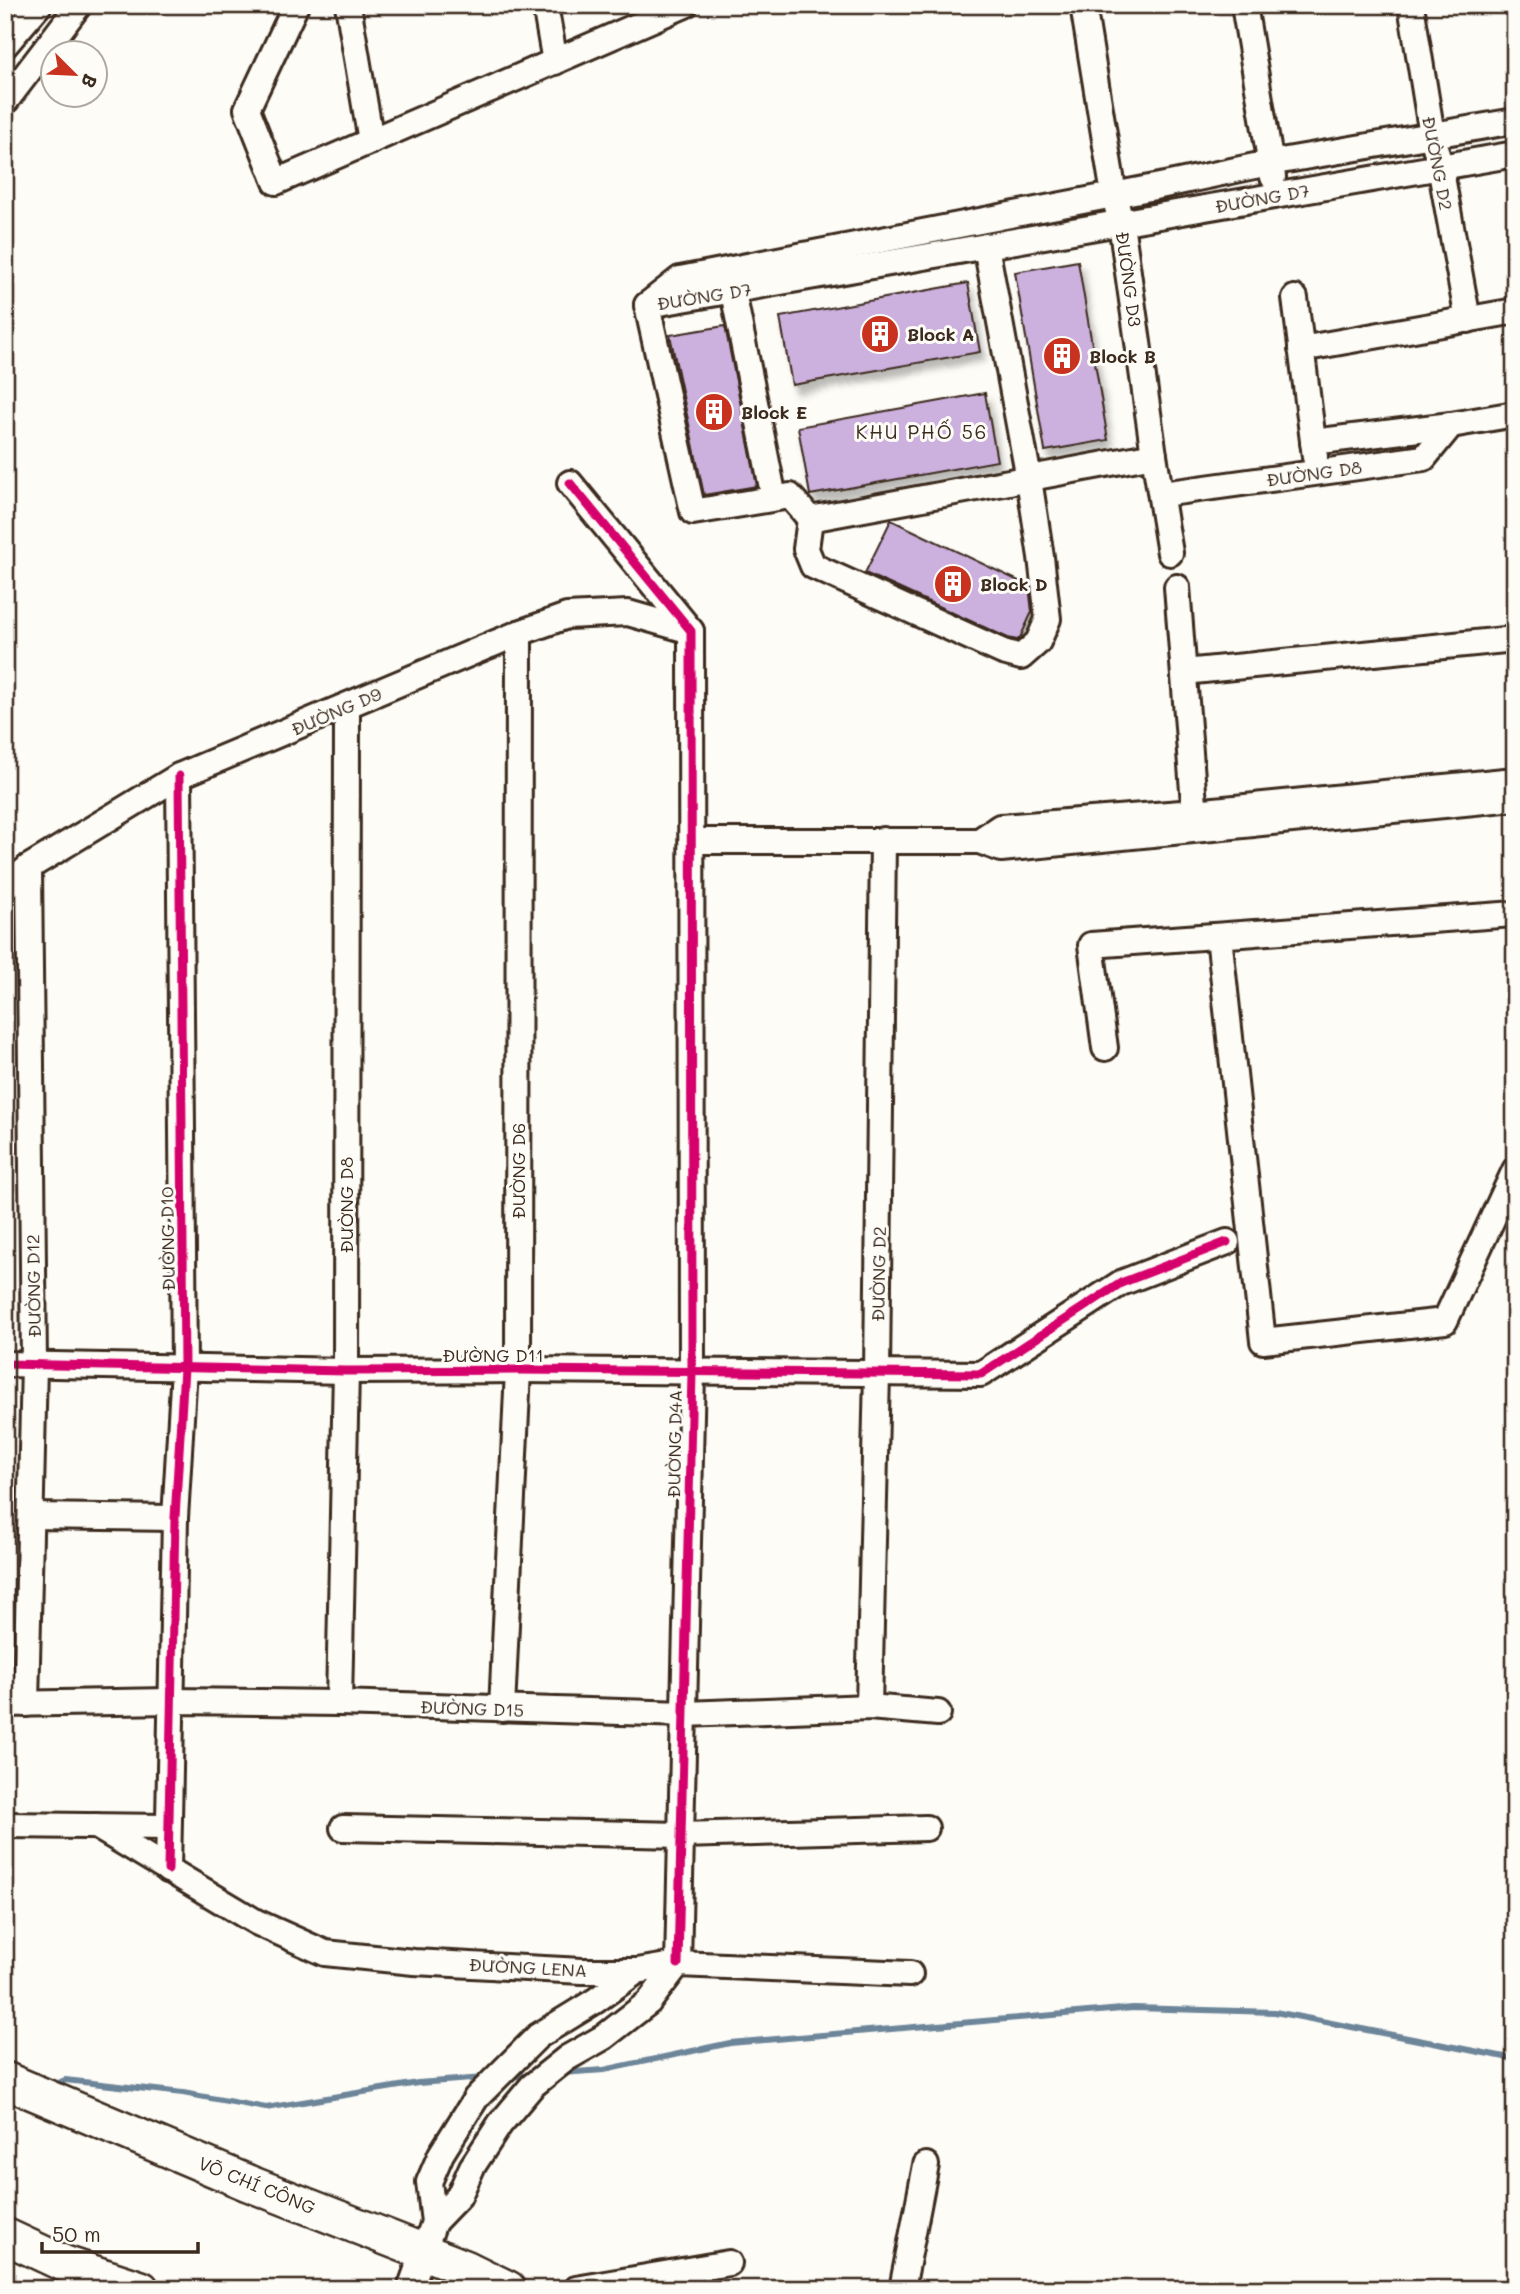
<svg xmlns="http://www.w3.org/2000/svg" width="1520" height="2294" font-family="Mali,sans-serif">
<defs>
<filter id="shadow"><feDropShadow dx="4.5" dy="8" stdDeviation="3.5" flood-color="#0004"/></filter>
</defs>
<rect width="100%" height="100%" fill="#fdfcf7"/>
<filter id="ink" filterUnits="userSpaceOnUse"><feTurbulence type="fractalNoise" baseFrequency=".0143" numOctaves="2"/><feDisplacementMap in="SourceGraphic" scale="14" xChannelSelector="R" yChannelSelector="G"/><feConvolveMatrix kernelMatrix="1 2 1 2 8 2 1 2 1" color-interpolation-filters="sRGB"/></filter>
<g filter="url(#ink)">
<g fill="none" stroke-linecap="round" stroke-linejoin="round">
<g stroke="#6d8599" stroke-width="6">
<path d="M 561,2073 L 604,2070 L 730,2043 L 1133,2008 L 1275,2012 L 1515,2059"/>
<path d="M 509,2077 L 533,2075"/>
<path d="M 52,2086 L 65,2080 L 183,2093 L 266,2108 L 418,2083 L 484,2078"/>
<path d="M 5,2106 L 20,2100"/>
</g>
</g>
<g fill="#ccb0de" stroke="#3b2a1e" stroke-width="2" filter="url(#shadow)">
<path d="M 1078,261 L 1108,440 L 1045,451 L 1015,272 Z"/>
<path d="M 968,283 L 980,352 L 792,385 L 780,317 Z"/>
<path d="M 725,326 L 757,486 L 704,495 L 670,335 Z"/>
<path d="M 985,393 L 997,461 L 810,495 L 798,427 Z"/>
<path d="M 891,520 L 1029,586 L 1032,612 L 1020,638 L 1017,640 L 1008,638 L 865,573 Z"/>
</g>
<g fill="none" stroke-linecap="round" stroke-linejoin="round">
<defs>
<g id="minor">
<path d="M 296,5 L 247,109 L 276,182 L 685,5"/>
<path d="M 348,5 L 371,141"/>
<path d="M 545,5 L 555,62"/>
<path d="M 1083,5 L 1114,195 L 1121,223 L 1154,455 L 1170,553"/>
<path d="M 1244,5 L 1273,177"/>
<path d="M 1411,5 L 1432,135 L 1440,166 L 1468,320"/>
<path d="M 5,45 L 39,5"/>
<path d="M 5,102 L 79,5"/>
<path d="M 733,292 L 774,498"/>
<path d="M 1295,298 L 1315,457"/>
<path d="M 647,305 L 680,279 L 1160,186 L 1269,163 L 1515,121"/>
<path d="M 647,305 L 693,512 L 790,496 L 810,519 L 1154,455"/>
<path d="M 648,305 L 1515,154"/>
<path d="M 1301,349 L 1515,311"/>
<path d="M 1313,442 L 1451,425 L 1515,414"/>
<path d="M 570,483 L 691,631 L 692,1373 L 678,1964"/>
<path d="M 1162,494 L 1424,458 L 1451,425"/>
<path d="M 810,519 L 806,549 L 813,566 L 1003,652 L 1021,657 L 1038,642 L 1048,619 L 1041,557 L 1029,479 L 986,246"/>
<path d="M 1177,587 L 1196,829"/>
<path d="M 1184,672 L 1515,639"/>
<path d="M 693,841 L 979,841 L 1001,849 L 1515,798"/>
<path d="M 979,841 L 1000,827 L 1194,812 L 1515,780"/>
<path d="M 5,887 L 29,867 L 179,776 L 519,633 L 567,616 L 628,613 L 691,631"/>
<path d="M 1219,936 L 1263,1341 L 1445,1321 L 1515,1170"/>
<path d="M 1105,1048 L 1091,945 L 1515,914"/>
<path d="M 5,1364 L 346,1371 L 518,1370 L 981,1374 L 1121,1283 L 1227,1242"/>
<path d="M 31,1516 L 175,1518"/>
<path d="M 339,1703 L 346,1371 L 347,706"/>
<path d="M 5,1704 L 169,1701 L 339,1703 L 685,1714 L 869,1707 L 938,1713"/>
<path d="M 26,1704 L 34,1365 L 29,867"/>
<path d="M 869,1707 L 877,1373 L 883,840"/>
<path d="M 502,1709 L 518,1370 L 519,633"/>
<path d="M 5,1825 L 167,1827"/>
<path d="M 96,1826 L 256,1922 L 325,1953 L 414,1962 L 582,1971 L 637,1971 L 678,1964 L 910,1974"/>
<path d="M 343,1828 L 682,1835 L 926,1828"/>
<path d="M 168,1870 L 175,1518 L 184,1368 L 179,776"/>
<path d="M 434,2222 L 459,2196 L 472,2167 L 500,2124 L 532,2086 L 567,2058 L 604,2037 L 649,2002 L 678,1964"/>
<path d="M 410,2289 L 434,2222 L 429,2182 L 441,2154 L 476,2098 L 538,2036 L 595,2001 L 637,1971"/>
<path d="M 576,2289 L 729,2263"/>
<path d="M 902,2289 L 926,2165"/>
</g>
<g id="highway">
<path d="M 5,2080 L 248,2183 L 465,2268 L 508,2289"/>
<path d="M 5,2236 L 65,2264 L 141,2289"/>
</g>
</defs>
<use href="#minor" stroke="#3b2a1e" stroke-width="30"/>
<use href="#highway" stroke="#3b2a1e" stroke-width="40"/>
<use href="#minor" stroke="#fdfcf7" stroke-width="24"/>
<use href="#highway" stroke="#fdfcf7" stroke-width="35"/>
<defs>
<g id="cycleway">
<path d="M 570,483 L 691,631 L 692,1373 L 678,1964"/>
<path d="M 5,1364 L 346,1371 L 518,1370 L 981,1374 L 1121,1283 L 1227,1242"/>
<path d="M 168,1870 L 175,1518 L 184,1368 L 179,776"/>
</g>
</defs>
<use href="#cycleway" stroke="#fdfcf7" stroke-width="13"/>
<use href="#cycleway" stroke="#d6006c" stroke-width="9"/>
</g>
</g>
<defs>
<symbol id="building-disc" viewBox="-11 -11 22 22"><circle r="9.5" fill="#c8321e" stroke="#fdfcf7"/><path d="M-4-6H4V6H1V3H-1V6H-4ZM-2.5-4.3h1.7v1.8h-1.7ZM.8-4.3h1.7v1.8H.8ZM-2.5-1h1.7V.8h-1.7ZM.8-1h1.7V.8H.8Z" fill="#fff"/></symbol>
</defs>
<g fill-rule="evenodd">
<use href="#building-disc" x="858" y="312" width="44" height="44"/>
<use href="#building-disc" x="1040" y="334" width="44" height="44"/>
<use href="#building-disc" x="692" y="390" width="44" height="44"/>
<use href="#building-disc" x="931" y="562" width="44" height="44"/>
</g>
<g text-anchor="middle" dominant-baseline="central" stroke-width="6" stroke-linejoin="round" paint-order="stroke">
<g font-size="18" fill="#3b2a1e" stroke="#fdfcf7">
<text transform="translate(1438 163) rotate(79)">ĐƯỜNG D2</text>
<text transform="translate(1262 198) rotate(-10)">ĐƯỜNG D7</text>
<text transform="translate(1129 279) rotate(82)">ĐƯỜNG D3</text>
<text transform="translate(704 296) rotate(-9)">ĐƯỜNG D7</text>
<text transform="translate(1314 473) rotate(-8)">ĐƯỜNG D8</text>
<text transform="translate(336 711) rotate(-23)">ĐƯỜNG D9</text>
<text transform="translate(518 1171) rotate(-90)">ĐƯỜNG D6</text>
<text transform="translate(346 1205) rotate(-90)">ĐƯỜNG D8</text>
<text transform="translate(167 1239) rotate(-91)">ĐƯỜNG D10</text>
<text transform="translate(878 1274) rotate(-89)">ĐƯỜNG D2</text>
<text transform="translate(33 1286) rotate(-91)">ĐƯỜNG D12</text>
<text x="493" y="1355">ĐƯỜNG D11</text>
<text transform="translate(674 1444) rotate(-89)">ĐƯỜNG D4A</text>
<text transform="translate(472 1708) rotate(2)">ĐƯỜNG D15</text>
<text transform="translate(528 1967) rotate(3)">ĐƯỜNG LENA</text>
<text transform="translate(257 2185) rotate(22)">VÕ CHÍ CÔNG</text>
</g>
<g font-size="18" font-weight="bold" fill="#3b2a1e" stroke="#fdfcf7" text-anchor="start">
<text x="907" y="334">Block A</text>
<text x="1089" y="356">Block B</text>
<text x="741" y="412">Block E</text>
<text x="980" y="584">Block D</text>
</g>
<g font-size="19" letter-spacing="2" fill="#3b2a1e" stroke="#fdfcf7">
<text x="922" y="431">KHU PHỐ 56</text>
</g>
</g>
<rect width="1520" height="2294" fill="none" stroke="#fdfcf7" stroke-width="28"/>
<rect x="14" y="14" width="1492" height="2266" fill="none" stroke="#3b2a1e" stroke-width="2.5" filter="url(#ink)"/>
<g transform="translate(74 74) rotate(114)"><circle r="33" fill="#fdfcf7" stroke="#afa8a0" stroke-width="2"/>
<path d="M0-5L12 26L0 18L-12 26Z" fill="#c8321e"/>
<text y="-10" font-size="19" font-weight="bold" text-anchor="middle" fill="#3b2a1e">B</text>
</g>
<path d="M42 2242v10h156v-10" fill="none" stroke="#3b2a1e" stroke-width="3.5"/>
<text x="52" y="2242" font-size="21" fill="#3b2a1e" stroke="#fdfcf7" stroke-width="5" paint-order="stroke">50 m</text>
</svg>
